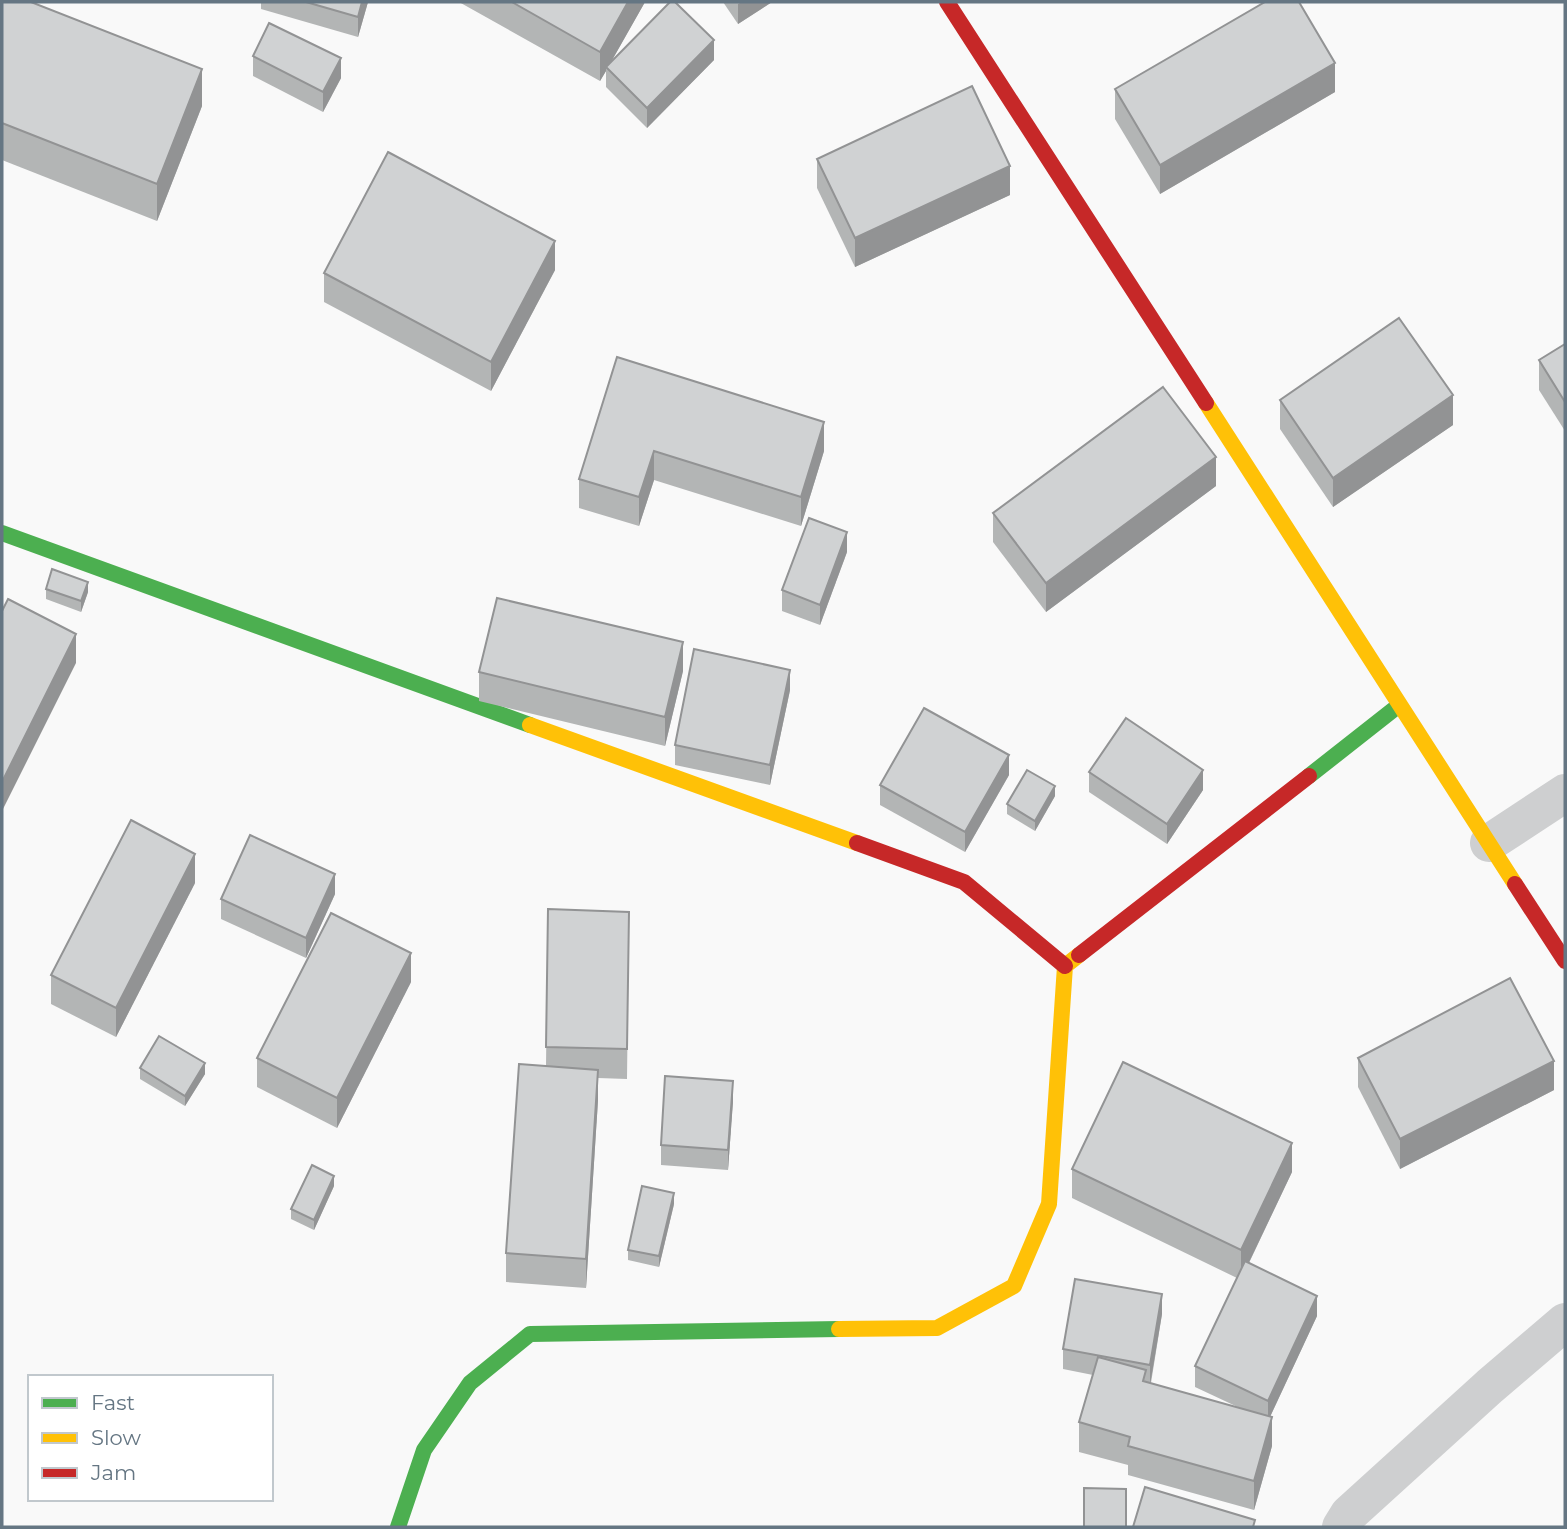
<svg xmlns="http://www.w3.org/2000/svg" width="1567" height="1529" font-family="Montserrat,sans-serif">
<rect width="100%" height="100%" fill="#f9f9f9"/>
<g fill="none" stroke-linecap="round" stroke-linejoin="round">
<g stroke="#cecfd0" stroke-width="38">
<path d="M 1489,843 L 1565,793"/>
<path d="M 1341,1527 L 1349,1514 L 1490,1386 L 1565,1322"/>
</g>
<g stroke="#4caf50" stroke-width="16">
<path d="M 2,533 L 530,725"/>
<path d="M 1309,776 L 1398,706"/>
<path d="M 398,1527 L 424,1450 L 470,1383 L 530,1334 L 839,1329"/>
</g>
<g stroke="#ffc107" stroke-width="16">
<path d="M 1206,403 L 1515,884"/>
<path d="M 530,725 L 857,843"/>
<path d="M 839,1329 L 937,1328 L 1014,1286 L 1049,1204 L 1065,966 L 1079,955"/>
</g>
<g stroke="#c62828" stroke-width="16">
<path d="M 947,2 L 1206,403"/>
<path d="M 857,843 L 964,882 L 1065,966"/>
<path d="M 1515,884 L 1565,961"/>
<path d="M 1079,955 L 1309,776"/>
</g>
</g>
<g fill="#b3b5b5">
<path d="M 2,2 L 202,106 L 157,221 L 2,160 Z"/>
<path d="M 261,2 L 368,2 L 358,37 L 261,9 Z"/>
<path d="M 459,2 L 645,2 L 611,62 L 714,60 L 647,128 L 606,87 L 606,71 L 600,81 Z"/>
<path d="M 723,2 L 772,2 L 738,24 Z"/>
<path d="M 253,56 L 341,78 L 323,112 L 253,76 Z"/>
<path d="M 1115,89 L 1335,92 L 1160,194 L 1115,119 Z"/>
<path d="M 817,159 L 1010,195 L 855,267 L 817,188 Z"/>
<path d="M 555,270 L 491,391 L 324,302 L 324,273 Z"/>
<path d="M 1565,344 L 1565,431 L 1539,390 L 1539,360 Z"/>
<path d="M 617,357 L 824,451 L 801,526 L 654,480 L 639,526 L 579,508 L 579,479 Z"/>
<path d="M 1280,400 L 1453,425 L 1333,507 L 1280,429 Z"/>
<path d="M 1216,486 L 1046,612 L 993,542 L 993,513 Z"/>
<path d="M 847,552 L 820,625 L 782,611 L 782,590 Z"/>
<path d="M 46,589 L 88,592 L 81,612 L 46,599 Z"/>
<path d="M 683,671 L 665,746 L 479,701 L 479,672 Z"/>
<path d="M 790,690 L 770,785 L 675,765 L 675,745 Z"/>
<path d="M 1089,772 L 1203,790 L 1167,844 L 1089,792 Z"/>
<path d="M 1009,775 L 965,852 L 880,805 L 880,785 Z"/>
<path d="M 1055,796 L 1035,831 L 1007,814 L 1007,804 Z"/>
<path d="M 195,883 L 116,1037 L 51,1004 L 51,975 Z"/>
<path d="M 335,894 L 306,958 L 221,919 L 221,899 Z"/>
<path d="M 548,909 L 629,912 L 627,1079 L 598,1078 L 598,1100 L 586,1288 L 506,1282 L 506,1253 L 546,1066 Z"/>
<path d="M 411,982 L 337,1128 L 257,1087 L 257,1058 Z"/>
<path d="M 1358,1058 L 1554,1090 L 1400,1169 L 1358,1087 Z"/>
<path d="M 140,1068 L 205,1074 L 185,1106 L 140,1079 Z"/>
<path d="M 733,1101 L 728,1170 L 661,1165 L 661,1145 Z"/>
<path d="M 1072,1169 L 1292,1172 L 1249,1263 L 1317,1316 L 1270,1417 L 1272,1446 L 1254,1510 L 1128,1475 L 1128,1465 L 1079,1452 L 1079,1422 L 1093,1375 L 1063,1369 L 1063,1349 L 1162,1314 L 1151,1383 L 1242,1409 L 1195,1387 L 1195,1366 L 1237,1278 L 1072,1198 Z"/>
<path d="M 334,1186 L 314,1230 L 291,1219 L 291,1209 Z"/>
<path d="M 674,1204 L 659,1267 L 628,1260 L 628,1250 Z"/>
</g>
<g fill="#929394">
<path d="M 362,2 L 368,2 L 358,37 L 358,17 Z"/>
<path d="M 628,2 L 645,2 L 607,69 L 606,67 L 606,71 L 600,81 L 600,52 Z"/>
<path d="M 742,2 L 772,2 L 738,24 L 738,4 Z"/>
<path d="M 714,40 L 714,60 L 647,128 L 647,108 Z"/>
<path d="M 341,58 L 341,78 L 323,112 L 323,92 Z"/>
<path d="M 1335,63 L 1335,92 L 1160,194 L 1160,165 Z"/>
<path d="M 202,69 L 202,106 L 157,221 L 157,184 Z"/>
<path d="M 1010,166 L 1010,195 L 855,267 L 855,238 Z"/>
<path d="M 555,241 L 555,270 L 491,391 L 491,362 Z"/>
<path d="M 1453,395 L 1453,425 L 1333,507 L 1333,478 Z"/>
<path d="M 824,422 L 824,451 L 801,526 L 801,497 Z"/>
<path d="M 654,451 L 654,480 L 639,526 L 639,497 Z"/>
<path d="M 1216,457 L 1216,486 L 1046,612 L 1046,583 Z"/>
<path d="M 847,532 L 847,552 L 820,625 L 820,605 Z"/>
<path d="M 88,582 L 88,592 L 81,612 L 81,601 Z"/>
<path d="M 76,634 L 76,663 L 2,811 L 2,782 Z"/>
<path d="M 683,642 L 683,671 L 665,746 L 665,717 Z"/>
<path d="M 790,670 L 790,690 L 770,785 L 770,765 Z"/>
<path d="M 1009,755 L 1009,775 L 965,852 L 965,832 Z"/>
<path d="M 1203,770 L 1203,790 L 1167,844 L 1167,824 Z"/>
<path d="M 1055,786 L 1055,796 L 1035,831 L 1035,821 Z"/>
<path d="M 195,854 L 195,883 L 116,1037 L 116,1008 Z"/>
<path d="M 335,874 L 335,894 L 306,958 L 306,938 Z"/>
<path d="M 411,953 L 411,982 L 337,1128 L 337,1098 Z"/>
<path d="M 1554,1061 L 1554,1090 L 1400,1169 L 1400,1139 Z"/>
<path d="M 205,1063 L 205,1074 L 185,1106 L 185,1096 Z"/>
<path d="M 598,1070 L 598,1100 L 586,1288 L 586,1259 Z"/>
<path d="M 733,1081 L 733,1101 L 728,1170 L 728,1150 Z"/>
<path d="M 1292,1143 L 1292,1172 L 1241,1279 L 1241,1250 Z"/>
<path d="M 334,1176 L 334,1186 L 314,1230 L 314,1220 Z"/>
<path d="M 674,1193 L 674,1204 L 659,1267 L 659,1256 Z"/>
<path d="M 1162,1294 L 1162,1314 L 1150,1385 L 1150,1365 Z"/>
<path d="M 1317,1296 L 1317,1316 L 1268,1421 L 1268,1401 Z"/>
<path d="M 1272,1417 L 1272,1446 L 1254,1510 L 1254,1481 Z"/>
</g>
<g fill="#d0d2d3" stroke="#929394" stroke-width="2">
<path d="M 2,2 L 31,2 L 202,69 L 157,184 L 2,123 Z"/>
<path d="M 306,2 L 362,2 L 358,17 Z"/>
<path d="M 512,2 L 628,2 L 600,52 Z"/>
<path d="M 670,2 L 675,2 L 714,40 L 647,108 L 606,67 Z"/>
<path d="M 1265,2 L 1299,2 L 1335,63 L 1160,165 L 1115,89 Z"/>
<path d="M 269,23 L 341,58 L 323,92 L 253,56 Z"/>
<path d="M 972,86 L 1010,166 L 855,238 L 817,159 Z"/>
<path d="M 388,152 L 555,241 L 491,362 L 324,273 Z"/>
<path d="M 1399,318 L 1453,395 L 1333,478 L 1280,400 Z"/>
<path d="M 1565,344 L 1565,402 L 1539,360 Z"/>
<path d="M 617,357 L 824,422 L 801,497 L 654,451 L 639,497 L 579,479 Z"/>
<path d="M 1163,387 L 1216,457 L 1046,583 L 993,513 Z"/>
<path d="M 809,518 L 847,532 L 820,605 L 782,590 Z"/>
<path d="M 52,569 L 88,582 L 81,601 L 46,589 Z"/>
<path d="M 497,598 L 683,642 L 665,717 L 479,672 Z"/>
<path d="M 8,599 L 76,634 L 2,782 L 2,611 Z"/>
<path d="M 694,649 L 790,670 L 770,765 L 675,745 Z"/>
<path d="M 924,708 L 1009,755 L 965,832 L 880,785 Z"/>
<path d="M 1126,718 L 1203,770 L 1167,824 L 1089,772 Z"/>
<path d="M 1027,770 L 1055,786 L 1035,821 L 1007,804 Z"/>
<path d="M 131,820 L 195,854 L 116,1008 L 51,975 Z"/>
<path d="M 250,835 L 335,874 L 306,938 L 221,899 Z"/>
<path d="M 548,909 L 629,912 L 627,1049 L 546,1047 Z"/>
<path d="M 331,913 L 411,953 L 337,1098 L 257,1058 Z"/>
<path d="M 1510,978 L 1554,1061 L 1400,1139 L 1358,1058 Z"/>
<path d="M 159,1036 L 205,1063 L 185,1096 L 140,1068 Z"/>
<path d="M 1123,1062 L 1292,1143 L 1241,1250 L 1072,1169 Z"/>
<path d="M 519,1064 L 598,1070 L 586,1259 L 506,1253 Z"/>
<path d="M 665,1076 L 733,1081 L 728,1150 L 661,1145 Z"/>
<path d="M 312,1165 L 334,1176 L 314,1220 L 291,1209 Z"/>
<path d="M 642,1186 L 674,1193 L 659,1256 L 628,1250 Z"/>
<path d="M 1245,1261 L 1317,1296 L 1268,1401 L 1195,1366 Z"/>
<path d="M 1075,1279 L 1162,1294 L 1150,1365 L 1063,1349 Z"/>
<path d="M 1098,1357 L 1146,1370 L 1143,1381 L 1272,1417 L 1254,1481 L 1128,1446 L 1130,1437 L 1079,1422 Z"/>
<path d="M 1145,1487 L 1255,1520 L 1253,1527 L 1133,1527 Z"/>
<path d="M 1084,1488 L 1126,1489 L 1126,1527 L 1084,1527 Z"/>
</g>
<rect width="1567" height="1529" fill="none" stroke="#657683" stroke-width="7"/>
<rect x="28" y="1375" width="245" height="126" fill="#ffffff" stroke="#c1c8cd" stroke-width="2"/>
<rect x="42" y="1398" width="35" height="10" fill="#4caf50" stroke="#c1c8cd" stroke-width="2"/>
<text x="91" y="1410" font-size="21" fill="#657683">Fast</text>
<rect x="42" y="1433" width="35" height="10" fill="#ffc107" stroke="#c1c8cd" stroke-width="2"/>
<text x="91" y="1445" font-size="21" fill="#657683">Slow</text>
<rect x="42" y="1468" width="35" height="10" fill="#c62828" stroke="#c1c8cd" stroke-width="2"/>
<text x="91" y="1480" font-size="21" fill="#657683">Jam</text>
</svg>
